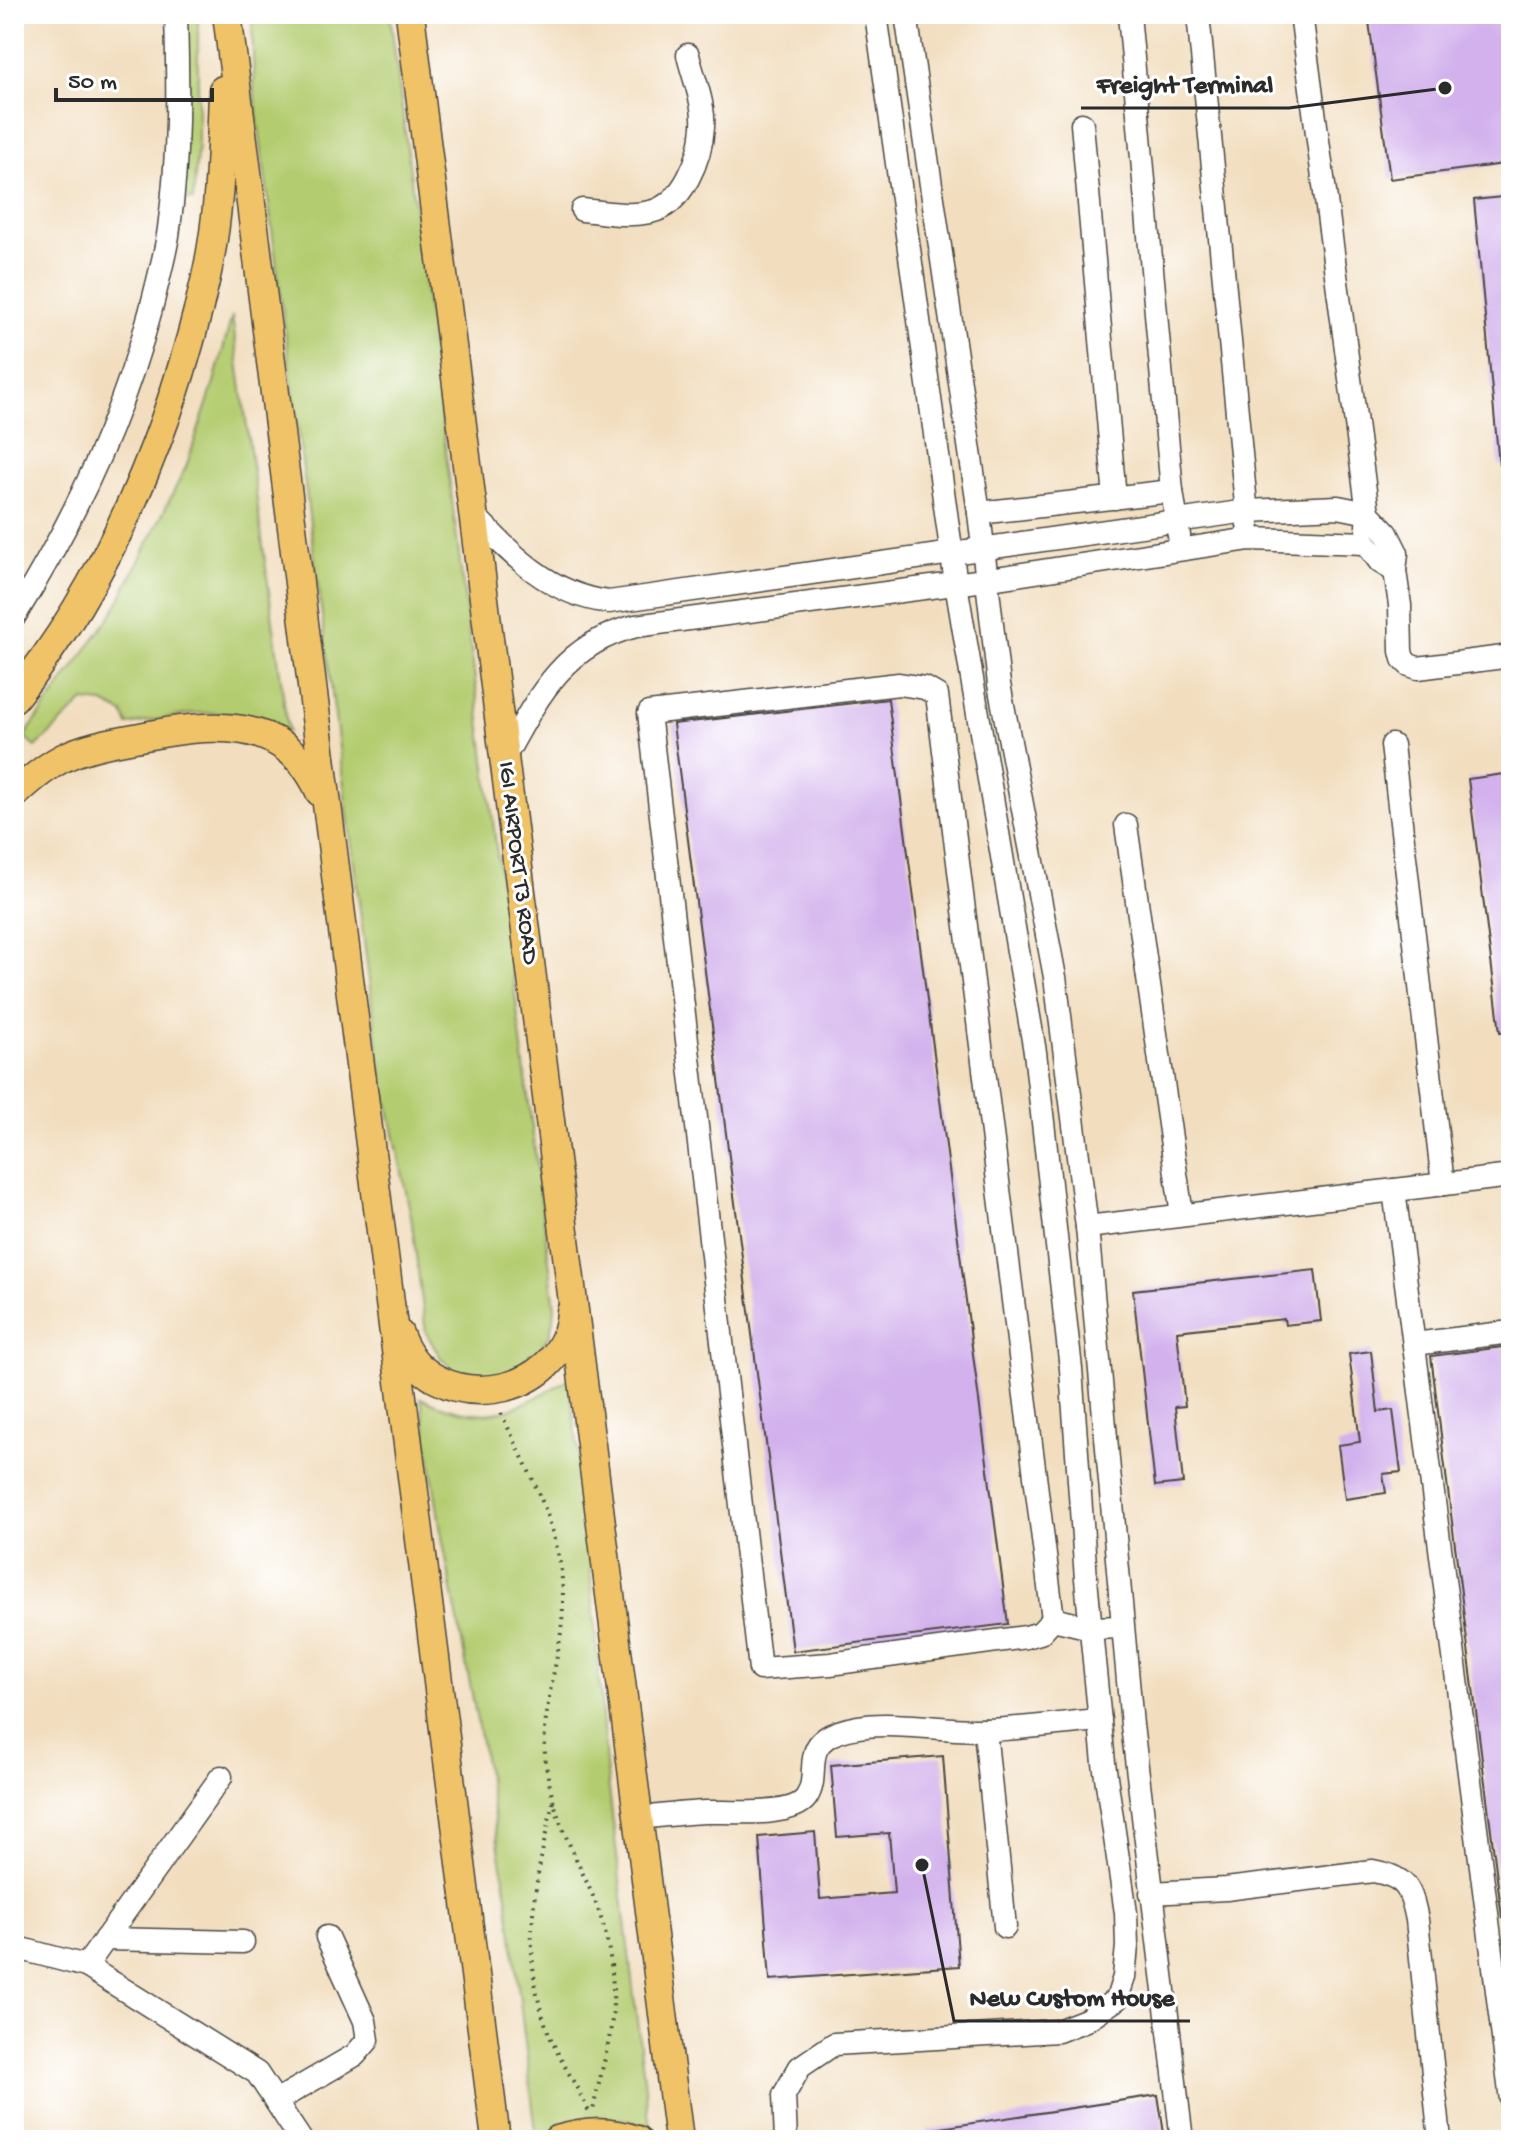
<svg xmlns="http://www.w3.org/2000/svg" width="1525" height="2154" font-family="'Gochi Hand',sans-serif">
<rect width="100%" height="100%" fill="#fff"/>
<filter id="ink" filterUnits="userSpaceOnUse"><feTurbulence type="fractalNoise" baseFrequency=".0125" numOctaves="2"/><feDisplacementMap in="SourceGraphic" scale="16" xChannelSelector="R" yChannelSelector="G"/><feConvolveMatrix kernelMatrix="1 2 1 2 8 2 1 2 1" color-interpolation-filters="sRGB"/></filter>
<filter id="wash" filterUnits="userSpaceOnUse"><feTurbulence type="fractalNoise" baseFrequency=".006" numOctaves="4" result="noise"/><feDisplacementMap in="SourceGraphic" scale="32" xChannelSelector="R" yChannelSelector="G"/><feGaussianBlur stdDeviation="1.8" result="paint"/><feColorMatrix in="noise" values="0 0 0 0 0 0 0 0 0 0 0 0 0 0 0 0 0 1.4 0 .05"/><feComposite in="paint" operator="in"/></filter>
<g filter="url(#wash)">
<rect width="100%" height="100%" fill="#f2debf"/>
<g fill="#b4cc70" stroke="#707c4e" stroke-width="2">
<path d="M 184,14 L 198,14 L 198,143 L 193,200 L 180,199 Z"/>
<path d="M 252,14 L 390,14 L 555,1308 L 550,1334 L 537,1353 L 523,1366 L 495,1377 L 473,1377 L 454,1370 L 441,1358 L 426,1333 L 411,1216 L 380,1065 L 254,90 Z"/>
<path d="M 232,316 L 288,732 L 230,713 L 195,713 L 128,725 L 123,713 L 103,703 L 84,701 L 36,747 L 24,737 L 114,611 L 186,467 L 213,386 Z"/>
<path d="M 569,1379 L 584,1494 L 606,1765 L 650,2128 C 619,2115 596,2112 566,2129 C 557,2134 549,2140 537,2140 L 507,1896 L 485,1763 L 441,1532 L 421,1398 C 489,1426 508,1414 569,1379 Z"/>
</g>
<g id="blocks">
<g fill="#d2b1ec">
<path d="M 1368,14 L 1511,14 L 1511,163 L 1390,179 Z"/>
<path d="M 1511,196 L 1511,465 L 1499,465 L 1474,200 Z"/>
<path d="M 888,699 L 1008,1624 L 793,1651 L 673,724 Z"/>
<path d="M 1511,773 L 1511,1032 L 1500,1032 L 1468,779 Z"/>
<path d="M 1315,1270 L 1321,1321 L 1285,1325 L 1284,1319 L 1177,1331 L 1185,1406 L 1175,1407 L 1183,1483 L 1155,1486 L 1133,1290 Z"/>
<path d="M 1511,1346 L 1511,1917 L 1502,1917 L 1431,1356 Z"/>
<path d="M 1371,1351 L 1378,1412 L 1393,1410 L 1401,1472 L 1383,1474 L 1386,1493 L 1345,1499 L 1338,1445 L 1360,1442 L 1349,1354 Z"/>
<path d="M 943,1756 L 959,1966 L 770,1980 L 759,1837 L 815,1832 L 820,1899 L 894,1893 L 889,1833 L 837,1837 L 831,1765 Z"/>
<path d="M 1158,2095 L 1165,2140 L 927,2140 L 927,2130 Z"/>
</g>
</g>
</g>
<g filter="url(#ink)">
<use href="#blocks" fill-opacity="0" stroke="#494641" stroke-width="2"/>
<g fill="none" stroke-linecap="round" stroke-linejoin="round">
<defs>
<g id="minor">
<path d="M 906,14 L 979,513 L 999,684 L 1055,977 L 1087,1227 L 1132,1725 L 1182,2140"/>
<path d="M 1129,14 L 1172,491 L 1179,536"/>
<path d="M 1198,14 L 1248,525"/>
<path d="M 1301,14 L 1368,513 L 1367,526"/>
<path d="M 1082,124 L 1115,498"/>
<path d="M 582,210 C 605,212 628,217 650,212 C 683,205 701,158 703,127 C 705,104 693,77 688,55"/>
<path d="M 979,513 L 1172,491"/>
<path d="M 473,514 C 512,555 550,595 609,602 L 1247,511 L 1338,507 L 1368,513 L 1387,533 L 1397,553 L 1395,571 L 1400,605 L 1401,651 L 1403,659 L 1409,665 L 1418,668 L 1511,656"/>
<path d="M 14,617 C 79,513 130,401 158,281 C 162,264 167,246 169,228 C 179,157 178,85 176,14"/>
<path d="M 1392,745 L 1443,1184"/>
<path d="M 504,758 C 537,698 563,644 636,626 L 977,581 L 1250,539 L 1366,543 L 1380,562 L 1395,571"/>
<path d="M 1126,825 L 1182,1215"/>
<path d="M 1394,1190 L 1511,2100"/>
<path d="M 1087,1227 L 1511,1176"/>
<path d="M 1414,1344 L 1511,1332"/>
<path d="M 1053,1619 L 1040,1633 L 1026,1637 L 830,1664 L 760,1669 L 649,713 L 899,684 L 925,688 L 937,695 L 1053,1619 L 1091,1628 L 1122,1627"/>
<path d="M 985,1730 L 1005,1927"/>
<path d="M 638,1818 C 660,1816 683,1813 705,1812 C 727,1811 791,1818 806,1798 C 822,1775 799,1746 838,1732 C 880,1717 939,1731 984,1730 C 1023,1729 1062,1723 1100,1720"/>
<path d="M 1151,1893 L 1226,1889 L 1373,1871 C 1407,1877 1411,1889 1417,1920 L 1440,2140"/>
<path d="M 105,1939 L 243,1942"/>
<path d="M 14,1947 L 86,1966 L 257,2073 L 301,2140"/>
<path d="M 86,1966 L 221,1777"/>
<path d="M 276,2101 L 355,2055 L 368,2040 L 365,2021 L 327,1937"/>
<path d="M 786,2140 L 784,2095 L 800,2067 L 834,2044 L 1058,2031 L 1086,2020 L 1117,1999 L 1124,1977 L 1127,1946 L 1126,1913 L 1104,1763 L 1086,1579 L 1071,1369 L 1035,1052 L 956,584 L 876,14"/>
</g>
<g id="major">
<path d="M 227,14 L 496,2140"/>
<path d="M 410,14 L 679,2140"/>
<path d="M 14,698 C 110,580 173,424 206,277 C 220,216 221,152 223,90"/>
<path d="M 14,795 C 29,781 45,767 63,758 C 87,746 114,742 140,737 C 209,723 286,714 320,792"/>
<path d="M 399,1334 C 428,1420 565,1402 571,1312"/>
<path d="M 557,2140 C 585,2132 608,2130 637,2140"/>
</g>
</defs>
<use href="#minor" stroke="#494641" stroke-width="25"/>
<use href="#major" stroke="#494641" stroke-width="31"/>
<g stroke="#494641" stroke-width="4" stroke-dasharray="2 6" stroke-linecap="butt">
<path d="M 501,1413 C 536,1487 572,1546 561,1632 C 555,1677 540,1718 546,1764 C 554,1822 574,1851 595,1901 C 610,1939 617,1987 611,2027 C 607,2055 598,2083 593,2111"/>
<path d="M 553,1802 C 535,1883 518,1954 549,2034 C 560,2061 577,2085 589,2112"/>
</g>
<use href="#minor" stroke="#fff" stroke-width="22"/>
<use href="#major" stroke="#f0c369" stroke-width="28"/>
</g>
</g>
<g text-anchor="middle" dominant-baseline="central" stroke-width="6" stroke-linejoin="round" paint-order="stroke">
<g font-size="24" fill="#2b2b2b" stroke="#fff">
<text transform="translate(517 863) rotate(83)">IGI AIRPORT T3 ROAD</text>
</g>
</g>
<path fill="none" stroke="#2b2b2b" stroke-width="3" d="M1445 88L1289 108H1081M922 1865L954 2021H1190"/>
<g fill="#2b2b2b" stroke="#fff" stroke-width="3">
<circle cx="1445" cy="88" r="8"/>
<circle cx="922" cy="1865" r="8"/>
</g>
<g font-size="26" text-anchor="middle" font-weight="bold" fill="#2b2b2b" stroke="#fff" stroke-width="6" stroke-linejoin="round" paint-order="stroke">
<text x="1185" y="92">Freight Terminal</text>
<text x="1072" y="2005">New Custom House</text>
</g>
<rect width="1525" height="2154" fill="none" stroke="#fff" stroke-width="48"/>
<path d="M56 88v12h156v-12" fill="none" stroke="#2b2b2b" stroke-width="4"/>
<text x="68" y="88" font-size="24" fill="#2b2b2b" stroke="#ffffff" stroke-width="6" paint-order="stroke">50 m</text>
</svg>
